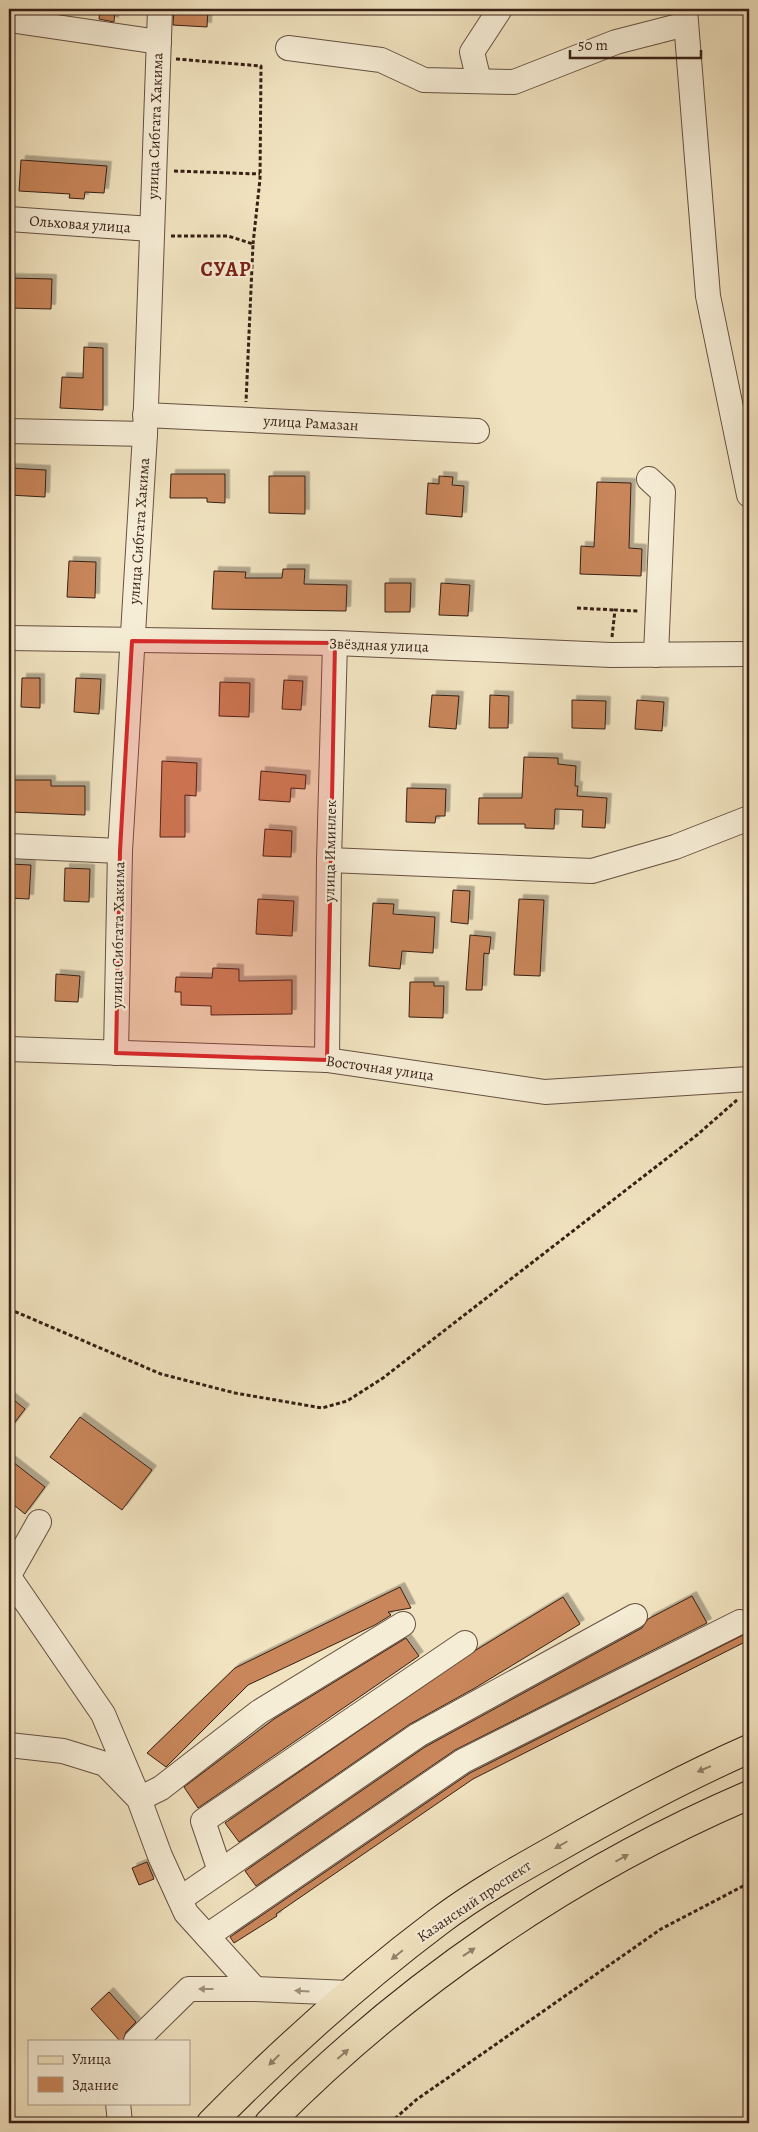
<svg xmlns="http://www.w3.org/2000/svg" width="758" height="2132" font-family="Alegreya,serif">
<defs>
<filter id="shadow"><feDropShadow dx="4.5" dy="-4.5" stdDeviation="0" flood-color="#0004"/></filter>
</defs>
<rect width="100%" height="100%" fill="#f1e3c0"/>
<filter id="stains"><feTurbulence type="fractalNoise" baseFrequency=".004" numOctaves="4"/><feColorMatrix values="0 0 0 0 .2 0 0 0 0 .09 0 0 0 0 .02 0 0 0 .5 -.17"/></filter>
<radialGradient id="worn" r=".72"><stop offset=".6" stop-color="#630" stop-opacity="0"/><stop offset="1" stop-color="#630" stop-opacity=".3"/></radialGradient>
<g fill="#c8865a" stroke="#371f15" filter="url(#shadow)">
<path d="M 100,9 L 115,9 L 114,22 L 99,19 Z"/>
<path d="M 174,9 L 208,9 L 207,27 L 173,25 Z"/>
<path d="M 21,160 L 107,166 L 104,193 L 85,192 L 84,199 L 69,198 L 70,194 L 19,191 Z"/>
<path d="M 9,278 L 52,279 L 51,309 L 9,308 Z"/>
<path d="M 84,347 L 103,348 L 103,410 L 60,408 L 62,377 L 83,378 Z"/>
<path d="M 9,468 L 46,470 L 45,497 L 9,495 Z"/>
<path d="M 171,474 L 225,474 L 225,503 L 207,502 L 207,498 L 170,498 Z"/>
<path d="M 269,476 L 305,476 L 305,514 L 269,513 Z"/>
<path d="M 439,476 L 453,477 L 452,485 L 464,486 L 462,517 L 426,514 L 428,483 L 439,484 Z"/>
<path d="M 597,482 L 631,483 L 629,548 L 642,549 L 641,576 L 580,574 L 581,546 L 594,547 Z"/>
<path d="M 69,561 L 96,562 L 95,598 L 67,597 Z"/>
<path d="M 283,569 L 305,569 L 304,584 L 347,585 L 346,611 L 212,609 L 214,571 L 246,572 L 245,578 L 282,578 Z"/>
<path d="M 385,583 L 411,583 L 410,612 L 385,612 Z"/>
<path d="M 441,583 L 470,585 L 468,616 L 439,615 Z"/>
<path d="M 22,678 L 40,678 L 40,708 L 21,707 Z"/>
<path d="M 76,678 L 101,679 L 99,714 L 74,712 Z"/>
<path d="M 284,680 L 303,681 L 301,710 L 282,709 Z"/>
<path d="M 220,682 L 250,683 L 249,717 L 219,716 Z"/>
<path d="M 432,695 L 459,696 L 456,729 L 429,727 Z"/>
<path d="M 490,695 L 509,696 L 508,728 L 489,728 Z"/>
<path d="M 572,700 L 606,701 L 605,729 L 572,728 Z"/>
<path d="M 637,700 L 664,702 L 662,731 L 635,729 Z"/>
<path d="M 524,757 L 558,758 L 558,764 L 576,766 L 575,786 L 578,786 L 577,796 L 607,798 L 605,828 L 582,827 L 583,810 L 555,809 L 554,829 L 525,828 L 525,824 L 478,824 L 479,798 L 522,798 Z"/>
<path d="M 162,761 L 197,763 L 196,796 L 185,795 L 185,837 L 160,837 Z"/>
<path d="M 261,771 L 306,775 L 305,789 L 291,788 L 290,802 L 259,800 Z"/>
<path d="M 11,780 L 51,780 L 51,786 L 85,786 L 85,815 L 11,812 Z"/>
<path d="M 407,788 L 446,789 L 445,816 L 436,816 L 435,823 L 406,822 Z"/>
<path d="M 265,829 L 292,831 L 291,857 L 263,856 Z"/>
<path d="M 9,864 L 31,865 L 29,899 L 9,898 Z"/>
<path d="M 65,868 L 90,869 L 89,902 L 64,901 Z"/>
<path d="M 453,890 L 470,891 L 468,924 L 451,922 Z"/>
<path d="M 258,899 L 294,901 L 292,936 L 256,934 Z"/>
<path d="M 519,899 L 544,900 L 540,976 L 514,975 Z"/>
<path d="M 373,903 L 394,904 L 393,914 L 435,917 L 433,953 L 402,951 L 400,969 L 369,966 Z"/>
<path d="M 470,935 L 491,937 L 489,954 L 484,953 L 482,990 L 466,990 Z"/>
<path d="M 213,968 L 239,969 L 239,981 L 292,980 L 292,1014 L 211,1015 L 211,1006 L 181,1005 L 181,992 L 175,992 L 176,977 L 212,978 Z"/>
<path d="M 56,974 L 80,976 L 78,1002 L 55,1001 Z"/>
<path d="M 410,982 L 434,982 L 434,986 L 444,986 L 443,1018 L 409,1017 Z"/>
<path d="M 9,1396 L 25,1409 L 9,1430 Z"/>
<path d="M 80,1417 L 152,1470 L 122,1510 L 50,1457 Z"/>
<path d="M 9,1459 L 45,1487 L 25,1514 L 9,1501 Z"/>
<path d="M 400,1587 L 411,1608 L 388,1612 L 391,1615 L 375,1625 L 248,1685 L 166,1767 L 147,1753 L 235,1668 Z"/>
<path d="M 692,1596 L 707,1623 L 455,1750 L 256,1886 L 245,1871 L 425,1747 L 642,1628 L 648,1619 Z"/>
<path d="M 563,1597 L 580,1624 L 475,1688 L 410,1724 L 239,1842 L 225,1823 L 476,1650 Z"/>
<path d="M 749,1632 L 749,1640 L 473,1779 L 308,1892 L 276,1914 L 277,1916 L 234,1943 L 230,1937 L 470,1773 Z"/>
<path d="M 406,1638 L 419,1656 L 198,1808 L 184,1787 L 274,1719 Z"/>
<path d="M 147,1862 L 154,1879 L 139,1885 L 132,1868 Z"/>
<path d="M 109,1992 L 136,2022 L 126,2032 L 123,2041 L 120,2041 L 91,2009 Z"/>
</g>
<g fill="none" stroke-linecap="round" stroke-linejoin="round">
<defs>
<g id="minor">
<path d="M 685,9 L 708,296 L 749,495"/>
<path d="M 9,20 L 159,42"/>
<path d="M 288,48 L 381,60 L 424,80 L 514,82 L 616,42 L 686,24"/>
<path d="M 479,81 L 472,52 L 500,9"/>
<path d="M 9,219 L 151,229"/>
<path d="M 145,415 L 477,431"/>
<path d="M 9,431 L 145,434"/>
<path d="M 649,479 L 663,492 L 656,655"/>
<path d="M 9,638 L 335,643 L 611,655 L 749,654"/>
<path d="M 9,846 L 120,851"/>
<path d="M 329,860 L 592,871 L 675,847 L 749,818"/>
<path d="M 9,1049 L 327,1060 L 545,1092 L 749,1079"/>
<path d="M 116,1053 L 120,851 L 145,434 L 160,9"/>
<path d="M 327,1060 L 329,860 L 335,643"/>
<path d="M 9,1575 L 39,1522"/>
<path d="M 9,1577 L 103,1714 L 139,1799 L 161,1788 L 259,1712 L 403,1624"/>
<path d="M 9,1745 L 63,1751 L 105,1764 L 139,1799 L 160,1856 L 186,1913 L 255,1989"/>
<path d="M 220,1871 L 203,1821 L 465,1643"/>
<path d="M 180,1899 L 418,1735 L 635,1616"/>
<path d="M 207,1936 L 463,1761 L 740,1622"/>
<path d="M 136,2041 L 189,1989 L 255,1989 L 349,1993"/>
<path d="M 118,2103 L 120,2123"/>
</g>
<g id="major">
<path d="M 211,2123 C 282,2051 357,1983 438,1922 C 475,1894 516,1871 557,1848 C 620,1812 683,1778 749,1749"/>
<path d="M 269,2123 C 406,1984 570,1872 749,1795"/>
</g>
</defs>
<use href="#minor" stroke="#665040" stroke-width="26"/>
<use href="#major" stroke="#371f15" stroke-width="30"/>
<g stroke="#371f15" stroke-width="3" stroke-dasharray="4 2.5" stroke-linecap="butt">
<path d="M 176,59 L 261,66 L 260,179 L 253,244"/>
<path d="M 174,171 L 260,174"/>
<path d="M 171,236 L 228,236 L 253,244 L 246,402"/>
<path d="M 577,608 L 615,610"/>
<path d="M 612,637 L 615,610 L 639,611"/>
<path d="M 9,1309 L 161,1374 L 235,1393 L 322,1408 L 347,1401 L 383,1378 L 697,1135 L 737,1100"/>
<path d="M 390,2123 L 416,2100 L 661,1929 L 749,1883"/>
</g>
<use href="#minor" stroke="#f6edd6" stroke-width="24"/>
<use href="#major" stroke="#f1e3c0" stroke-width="28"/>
</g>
<defs><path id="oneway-solid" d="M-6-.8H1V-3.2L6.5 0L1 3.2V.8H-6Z" transform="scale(1.25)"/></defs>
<g fill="#94816a">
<use href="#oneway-solid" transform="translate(704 1769) rotate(157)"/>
<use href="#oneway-solid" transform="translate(561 1845) rotate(150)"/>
<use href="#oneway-solid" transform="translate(622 1858) rotate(-29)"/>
<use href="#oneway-solid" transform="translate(469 1952) rotate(-34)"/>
<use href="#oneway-solid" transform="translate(397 1955) rotate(141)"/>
<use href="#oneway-solid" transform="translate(343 2054) rotate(-41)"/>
<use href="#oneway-solid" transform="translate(274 2060) rotate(135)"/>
</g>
<g fill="#a0907f">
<use href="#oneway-solid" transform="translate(206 1989) rotate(180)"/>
<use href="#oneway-solid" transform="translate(302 1991) rotate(-177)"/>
</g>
<path fill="#d62828" fill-opacity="0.2" stroke="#d62828" stroke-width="4" stroke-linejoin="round" d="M 132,641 L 335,643 L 327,1060 L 116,1053 L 120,851 Z"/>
<g text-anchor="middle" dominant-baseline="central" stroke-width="4.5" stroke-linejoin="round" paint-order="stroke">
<g font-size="15" fill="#371f15" stroke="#f6edd6">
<text transform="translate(155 126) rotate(-88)">улица Сибгата Хакима</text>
<text transform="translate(80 224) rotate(4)">Ольховая улица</text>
<text transform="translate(311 423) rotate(3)">улица Рамазан</text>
<text transform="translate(139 531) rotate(-86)">улица Сибгата Хакима</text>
<text transform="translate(379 645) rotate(2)">Звёздная улица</text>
<text transform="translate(330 851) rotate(-89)">улица Иминлек</text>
<text transform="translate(118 935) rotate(-89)">улица Сибгата Хакима</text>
<text transform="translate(380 1068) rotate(8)">Восточная улица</text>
<text transform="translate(474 1901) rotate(-34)">Казанский проспект</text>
</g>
<g font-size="20" font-weight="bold" letter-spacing="1" fill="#7a1f14" stroke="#f6edd6">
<text x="226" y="269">СУАР</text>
</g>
</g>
<rect width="758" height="2132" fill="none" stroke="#f1e3c0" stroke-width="30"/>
<rect x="10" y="10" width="738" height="2112" fill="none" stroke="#371f15" stroke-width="2.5"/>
<rect x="15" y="15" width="728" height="2102" fill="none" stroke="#371f15"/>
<rect x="28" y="2040" width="162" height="65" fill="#f6edd6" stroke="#aa9b89"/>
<rect x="38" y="2056" width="25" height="8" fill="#f1e3c0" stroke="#aa9b89"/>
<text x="72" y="2064" font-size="15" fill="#371f15">Улица</text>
<rect x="38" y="2077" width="25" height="15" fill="#c8865a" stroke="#aa9b89"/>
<text x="72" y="2090" font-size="15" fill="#371f15">Здание</text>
<path d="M570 50v8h131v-8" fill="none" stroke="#371f15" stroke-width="2.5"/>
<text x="578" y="50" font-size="15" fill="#371f15" stroke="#f6edd6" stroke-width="4" paint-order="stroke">50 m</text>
<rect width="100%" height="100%" filter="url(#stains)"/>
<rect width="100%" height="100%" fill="url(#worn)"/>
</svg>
